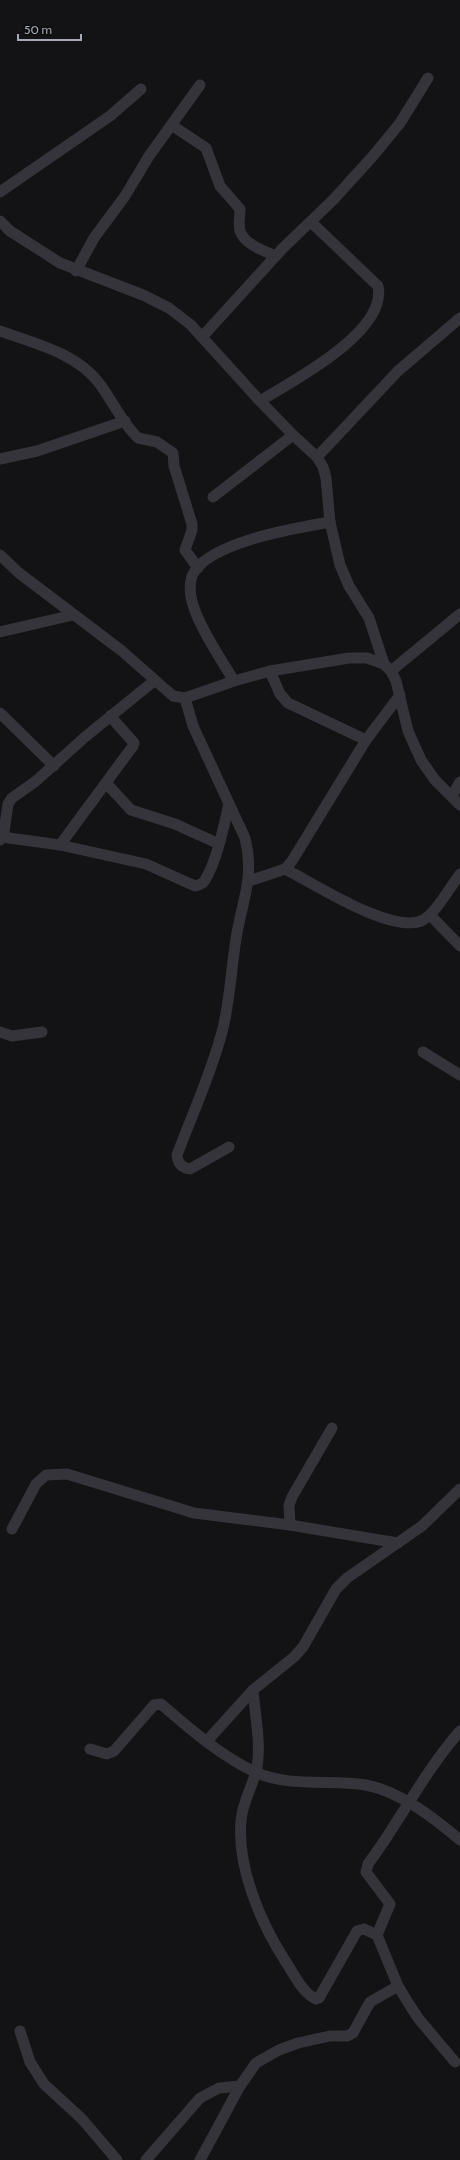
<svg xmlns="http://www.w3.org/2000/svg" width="460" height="2160" font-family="Cabin,sans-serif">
<rect width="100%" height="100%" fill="#131315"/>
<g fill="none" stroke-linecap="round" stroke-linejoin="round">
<g stroke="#34343a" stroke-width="11">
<path d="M 173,126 L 206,148 L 220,186 L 240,209 C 240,216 238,223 240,231 C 244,244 264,251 276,256"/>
<path d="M 0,192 L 110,116 L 141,89"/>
<path d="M 0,221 L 10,231 L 60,263 L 143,295 L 169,308 L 191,325 L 260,401 L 293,435 L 317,457 L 323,467 L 326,478 L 330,522 L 340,565 L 349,586 L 369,618 L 384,664"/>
<path d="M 76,271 L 94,238 L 125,196 L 149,156 L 200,85"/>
<path d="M 0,331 C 33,343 77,353 99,383 C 112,400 122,423 138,438 L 157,442 L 173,453 L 174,466 L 192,524 L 192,530 L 185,550 L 198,568"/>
<path d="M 202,337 L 283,248 L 333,200 L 373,156 L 400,123 L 428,78"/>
<path d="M 260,401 C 292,381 388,332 378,286 L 311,222"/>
<path d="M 317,457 L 398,371 L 460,318"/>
<path d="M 0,459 L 37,451 L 125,421"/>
<path d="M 213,497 L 293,435"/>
<path d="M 0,555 L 19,573 L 122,651 L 173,696 L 185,698 L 234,681 L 270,671 L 349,658 L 367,658 L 384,664 L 391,671 L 396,681 L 408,731 L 421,760 L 435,780 L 460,805"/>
<path d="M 0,632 L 73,615"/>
<path d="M 270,671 L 280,694 L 288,703 L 366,740"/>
<path d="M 391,671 L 460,614"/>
<path d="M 234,681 C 221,659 195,621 191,597 C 190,591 190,582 192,576 C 206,542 297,528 330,522"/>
<path d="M 185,698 L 193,726 L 245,838 C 255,878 242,900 236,939 C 231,970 230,1002 222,1032 C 211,1074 192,1115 177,1155 C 178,1164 181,1167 190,1169 L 229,1147"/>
<path d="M 0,713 L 54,766"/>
<path d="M 107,784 L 131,810 L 175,824 L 219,844"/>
<path d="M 452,796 L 460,782"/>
<path d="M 2,837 L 60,845 L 146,864 L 195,886 C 200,885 203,884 205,880 C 217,861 224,825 229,804"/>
<path d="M 0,840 L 4,832 L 8,804 L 12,798 L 36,781 L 85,737 L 154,681"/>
<path d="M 60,845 L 133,746 L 134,743 L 110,716"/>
<path d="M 285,869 C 315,884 389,933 421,921 C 435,915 450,887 460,874"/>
<path d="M 249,881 L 285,869 L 292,861 L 366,740 L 400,695"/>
<path d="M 430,915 L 460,946"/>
<path d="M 0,1032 L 12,1036 L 42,1032"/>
<path d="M 423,1052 L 460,1075"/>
<path d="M 290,1525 L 289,1505 L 292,1497 L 332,1428"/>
<path d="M 12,1529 L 36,1484 L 46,1475 L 67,1474 L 194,1513 L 290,1525 L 398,1543"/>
<path d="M 253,1690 C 255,1716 262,1746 256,1772 C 251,1789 242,1804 241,1821 C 237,1867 260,1921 284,1959 C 293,1972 301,1992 316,1999 L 319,1998 L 357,1931 L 364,1929 L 377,1935"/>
<path d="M 207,1741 L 253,1690 L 294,1657 L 303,1647 L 336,1589 L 347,1578 L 422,1526 L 460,1489"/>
<path d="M 90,1749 L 107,1754 L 114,1751 L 154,1705 L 161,1704 C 190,1729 221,1756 255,1772 C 290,1788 330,1779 366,1785 C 401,1792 434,1818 460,1840"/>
<path d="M 20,2031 L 30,2062 L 44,2084 L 82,2119 L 117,2160"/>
<path d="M 455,2062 L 418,2018 L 409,2004 L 398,1986 L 377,1935 L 390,1904 L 366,1872 L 368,1864 C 400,1821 424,1772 460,1731"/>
<path d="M 146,2160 L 200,2098 L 219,2088 L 240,2086"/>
<path d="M 200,2160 L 240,2086 L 256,2063 L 279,2050 L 298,2043 L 330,2036 L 347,2036 L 353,2033 L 370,2002 L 398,1986"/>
</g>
</g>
<path d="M18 34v6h63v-6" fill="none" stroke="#a4a9b5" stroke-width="2"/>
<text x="24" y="34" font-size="12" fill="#a4a9b5" stroke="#0e0e0f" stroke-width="3" paint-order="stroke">50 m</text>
</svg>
